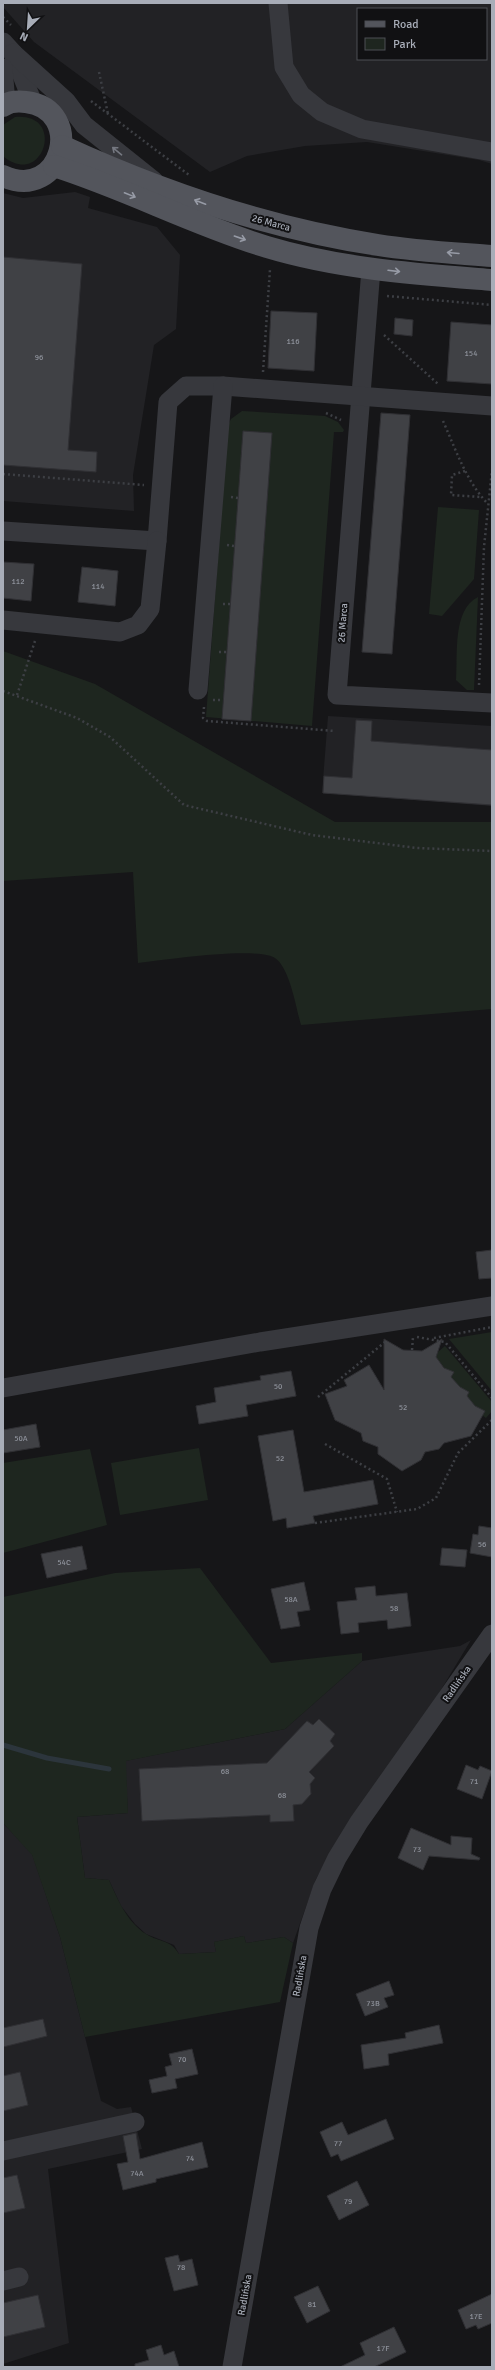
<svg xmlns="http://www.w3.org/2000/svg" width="495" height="2370" font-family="Signika,sans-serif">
<rect width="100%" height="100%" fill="#161618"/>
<g fill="#222225" fill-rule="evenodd">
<path d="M 5,3 L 492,3 L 492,164 L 479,160 L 367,142 L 305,146 L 247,156 L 210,172 L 34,42 L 3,7 ZM 358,9 L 486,9 L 486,59 L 358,59 Z"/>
<path d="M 75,192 L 90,197 L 88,208 L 157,227 L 180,255 L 176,329 L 154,345 L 133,475 L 134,511 L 3,501 L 3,193 L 23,198 Z"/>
<path d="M 328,716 L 492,726 L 492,806 L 322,793 Z"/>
<path d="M 471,1640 L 436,1698 L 356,1811 L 316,1879 L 293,1943 L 284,1937 L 246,1943 L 244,1936 L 214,1942 L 216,1952 L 179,1954 L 174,1945 L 146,1934 L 135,1924 L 121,1906 L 109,1880 L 85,1878 L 77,1817 L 128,1813 L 125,1761 L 285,1729 L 362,1661 L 460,1646 Z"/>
<path d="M 3,1823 L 32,1854 L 60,1937 L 101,2101 L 117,2109 L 131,2107 L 142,2149 L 48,2169 L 69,2343 L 3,2364 Z"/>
</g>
<g fill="#1e261f" fill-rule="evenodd">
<path d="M 15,117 C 67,112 43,190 3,156 L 3,125 Z"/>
<path d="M 242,411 L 325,416 L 338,422 L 344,430 L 343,432 L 334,432 L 312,726 L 206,717 L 228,425 L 231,419 ZM 243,431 L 272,433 L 251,721 L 222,718 Z"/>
<path d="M 438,507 L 479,510 L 474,579 L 442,616 L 429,614 Z"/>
<path d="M 478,597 L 474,690 L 467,690 L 456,680 C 458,655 452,610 478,597 Z"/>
<path d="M 3,651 L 95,684 L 335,822 L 492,822 L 492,1009 L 301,1025 C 296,1008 290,968 275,958 C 256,946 164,960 138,963 L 133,872 L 3,881 Z"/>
<path d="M 492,1332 L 492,1391 L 449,1339 Z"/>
<path d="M 445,1346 L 492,1402 L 492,1411 L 486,1418 L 482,1415 L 485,1411 L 482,1410 L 480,1413 L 467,1396 L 469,1392 L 466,1390 L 465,1394 L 451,1377 L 453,1372 L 449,1374 L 436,1357 L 438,1352 Z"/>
<path d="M 199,1448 L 208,1500 L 120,1515 L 111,1463 Z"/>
<path d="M 90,1449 L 107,1525 L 3,1553 L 3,1463 Z"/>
<path d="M 200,1568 L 271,1663 L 362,1653 L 362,1661 L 285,1729 L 126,1761 L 128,1813 L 77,1817 L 85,1878 L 109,1880 C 118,1900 127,1922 146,1934 C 160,1943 170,1939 179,1954 L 216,1952 L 214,1942 L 244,1936 L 246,1943 L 284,1937 L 293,1943 L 280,2002 L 85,2037 L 60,1937 L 32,1855 L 3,1823 L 3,1597 L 115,1573 Z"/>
</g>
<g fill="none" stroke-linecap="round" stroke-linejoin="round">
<path stroke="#2c353c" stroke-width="5" d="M 3,1745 L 47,1758 L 109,1769"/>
</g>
<g fill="#404145" stroke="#303034">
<path d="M 3,257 L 82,264 L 68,450 L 97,452 L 96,472 L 3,465 Z"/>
<path d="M 271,311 L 317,313 L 314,371 L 268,368 Z"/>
<path d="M 395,318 L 413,320 L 412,336 L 394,334 Z"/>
<path d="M 451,322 L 492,325 L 492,384 L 447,381 Z"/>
<path d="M 381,413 L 410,415 L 392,654 L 362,652 Z"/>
<path d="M 243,431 L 272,433 L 251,721 L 222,719 Z"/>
<path d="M 3,562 L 34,564 L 31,601 L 3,598 Z"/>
<path d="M 82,567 L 118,571 L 115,606 L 78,602 Z"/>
<path d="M 356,720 L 372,721 L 371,741 L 492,750 L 492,805 L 323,793 L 324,776 L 352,778 Z"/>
<path d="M 492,1250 L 492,1278 L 479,1279 L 476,1252 Z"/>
<path d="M 384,1339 L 403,1350 L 422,1351 L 442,1339 L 436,1357 L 444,1368 L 454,1372 L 451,1377 L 460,1387 L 469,1392 L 467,1396 L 475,1406 L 485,1411 L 471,1436 L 444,1443 L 439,1449 L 425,1452 L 421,1460 L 402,1471 L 378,1454 L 378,1447 L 363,1441 L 361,1433 L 335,1420 L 325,1394 L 347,1386 L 344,1380 L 369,1365 L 384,1390 Z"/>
<path d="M 291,1371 L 296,1396 L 246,1405 L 248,1416 L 199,1424 L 196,1406 L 216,1402 L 214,1388 L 261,1380 L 260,1376 Z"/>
<path d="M 36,1424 L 40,1447 L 3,1453 L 3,1430 Z"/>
<path d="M 293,1430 L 304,1492 L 373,1480 L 378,1504 L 313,1516 L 315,1523 L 287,1528 L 286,1518 L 273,1521 L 258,1436 Z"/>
<path d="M 479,1526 L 492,1528 L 492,1557 L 470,1553 L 473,1534 L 478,1535 Z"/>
<path d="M 82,1546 L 87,1569 L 47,1578 L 41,1554 Z"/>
<path d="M 442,1548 L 467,1550 L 465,1567 L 440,1565 Z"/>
<path d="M 304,1582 L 310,1610 L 297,1612 L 300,1626 L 281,1629 L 271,1589 Z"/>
<path d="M 375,1586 L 376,1596 L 407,1593 L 411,1626 L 388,1629 L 387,1620 L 358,1623 L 359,1632 L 341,1634 L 337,1602 L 357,1600 L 355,1588 Z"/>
<path d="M 319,1719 L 335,1734 L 330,1741 L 334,1746 L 309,1772 L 315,1778 L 310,1784 L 311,1794 L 302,1804 L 293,1805 L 294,1821 L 270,1822 L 270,1815 L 142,1821 L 139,1769 L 267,1763 L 307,1721 L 313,1725 Z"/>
<path d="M 466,1765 L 478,1770 L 480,1766 L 492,1771 L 482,1799 L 457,1789 Z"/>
<path d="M 411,1828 L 451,1845 L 451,1836 L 472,1838 L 471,1854 L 480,1858 L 479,1860 L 429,1856 L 423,1870 L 398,1858 Z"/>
<path d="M 389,1981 L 394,1995 L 384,1998 L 388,2007 L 365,2016 L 356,1994 Z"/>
<path d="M 43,2019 L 47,2036 L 3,2047 L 3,2028 Z"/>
<path d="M 439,2025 L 443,2043 L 388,2054 L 389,2065 L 364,2069 L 361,2045 L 406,2038 L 405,2033 Z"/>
<path d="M 192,2049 L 198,2074 L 175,2079 L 177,2088 L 152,2093 L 149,2080 L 167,2076 L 165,2067 L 172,2065 L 169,2054 Z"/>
<path d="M 20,2072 L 28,2105 L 3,2111 L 3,2076 Z"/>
<path d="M 386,2119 L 394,2139 L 341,2161 L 338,2154 L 331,2157 L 320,2132 L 342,2122 L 348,2135 Z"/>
<path d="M 136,2133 L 140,2159 L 202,2142 L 208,2167 L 156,2179 L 156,2182 L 123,2190 L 117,2164 L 128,2162 L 123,2136 Z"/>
<path d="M 17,2175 L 25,2208 L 3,2213 L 3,2178 Z"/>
<path d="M 357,2181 L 369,2205 L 339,2220 L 327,2196 Z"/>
<path d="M 178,2255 L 180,2262 L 192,2259 L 198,2285 L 174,2291 L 165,2258 Z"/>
<path d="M 318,2286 L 330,2311 L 307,2323 L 294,2297 Z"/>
<path d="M 492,2294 L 492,2323 L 478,2329 L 476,2325 L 466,2329 L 458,2310 Z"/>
<path d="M 38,2295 L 45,2327 L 3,2337 L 3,2303 Z"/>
<path d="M 394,2327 L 406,2352 L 374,2367 L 340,2367 L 365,2355 L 360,2343 Z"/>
<path d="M 161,2345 L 164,2355 L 174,2351 L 179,2367 L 135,2367 L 135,2364 L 149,2360 L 146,2350 Z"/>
</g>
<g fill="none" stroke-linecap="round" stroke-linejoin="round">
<g stroke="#3d3f44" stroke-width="2.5" stroke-dasharray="2 3" stroke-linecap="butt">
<path d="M 3,17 L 11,25"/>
<path d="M 99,72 L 108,114"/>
<path d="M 91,101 L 189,175"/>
<path d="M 387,296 L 492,305"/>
<path d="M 384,335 L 438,384"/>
<path d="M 263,372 L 270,269"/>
<path d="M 326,413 L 341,420"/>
<path d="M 443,421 C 456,450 466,481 488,504"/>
<path d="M 465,471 L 452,475 L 451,495 L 481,497"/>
<path d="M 3,474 L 144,485"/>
<path d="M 231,497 L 238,498"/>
<path d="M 227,545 L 234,546"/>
<path d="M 223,604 L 230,604"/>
<path d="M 219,652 L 227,652"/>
<path d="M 479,685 L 484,547 L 492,470"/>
<path d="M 3,691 L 77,718 L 110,737 L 184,805 L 312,835 L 417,848 L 492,851"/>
<path d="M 17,695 L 35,641"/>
<path d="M 213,700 L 223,700"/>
<path d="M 204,707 L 203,718 L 207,721 L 335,731"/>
<path d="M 417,1337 L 445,1342 L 492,1398"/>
<path d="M 434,1338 L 492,1327"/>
<path d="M 412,1350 L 413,1337"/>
<path d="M 318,1397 L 385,1342"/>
<path d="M 325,1444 L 387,1479 L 397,1512"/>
<path d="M 315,1523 L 417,1509 L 436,1498 L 458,1453 L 492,1420"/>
</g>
<g stroke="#37383d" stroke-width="19">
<path d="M 278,3 L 284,67 L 301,95 L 322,112 L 362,129 L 492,152"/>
<path d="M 3,42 L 13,53 L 33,103"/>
<path d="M 13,53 L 66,101 L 84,125 L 154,181"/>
<path d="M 3,68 L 6,103"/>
<path d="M 371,269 L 337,695 L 492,703"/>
<path d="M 3,531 L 157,541 L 168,402 L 186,386 L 223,386 L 492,406"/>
<path d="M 3,620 L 120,632 L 138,625 L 150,609 L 157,541"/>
<path d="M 198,690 L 223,386"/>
<path d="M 3,1388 L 260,1342 L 492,1306"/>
<path d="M 3,2151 L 135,2122"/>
<path d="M 3,2281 L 19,2277"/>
<path d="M 232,2367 L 309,1928 L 322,1889 L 337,1858 L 359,1822 L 492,1634"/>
</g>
<g stroke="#53555c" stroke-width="22">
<path d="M 3,106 C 10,101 19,101 26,102 C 86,109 63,203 3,176"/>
<path d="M 62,146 C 162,192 268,228 378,245 C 415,251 454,253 492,256"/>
<path d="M 54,166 C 127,189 194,225 267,247 C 340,269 417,274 492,280"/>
</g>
</g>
<defs><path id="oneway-shaft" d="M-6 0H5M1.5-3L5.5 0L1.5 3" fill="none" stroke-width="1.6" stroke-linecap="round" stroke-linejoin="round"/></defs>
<use stroke="#757881" href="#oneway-shaft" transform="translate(117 151) rotate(-140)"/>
<g stroke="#979ba6">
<use href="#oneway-shaft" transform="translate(130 195) rotate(22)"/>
<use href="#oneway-shaft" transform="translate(200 202) rotate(-159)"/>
<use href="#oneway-shaft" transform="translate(240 238) rotate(19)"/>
<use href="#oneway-shaft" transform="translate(453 253) rotate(-175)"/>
<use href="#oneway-shaft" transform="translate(394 271) rotate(7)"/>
</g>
<g text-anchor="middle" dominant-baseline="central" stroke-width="4" stroke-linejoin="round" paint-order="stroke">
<g font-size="8" fill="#8e929b">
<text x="293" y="341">116</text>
<text x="471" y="353">154</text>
<text x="39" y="357">96</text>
<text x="18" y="581">112</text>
<text x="98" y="586">114</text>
<text x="278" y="1386">50</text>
<text x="403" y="1407">52</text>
<text x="21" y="1438">50A</text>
<text x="280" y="1458">52</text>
<text x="482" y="1544">56</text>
<text x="64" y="1562">54C</text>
<text x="291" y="1599">58A</text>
<text x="394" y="1608">58</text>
<text x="225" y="1771">68</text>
<text x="474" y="1781">71</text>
<text x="282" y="1795">68</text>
<text x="417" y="1849">73</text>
<text x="373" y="2003">73B</text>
<text x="182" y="2059">70</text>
<text x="338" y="2143">77</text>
<text x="190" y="2158">74</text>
<text x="137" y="2173">74A</text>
<text x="348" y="2201">79</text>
<text x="181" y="2267">78</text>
<text x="312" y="2304">81</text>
<text x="476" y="2316">17E</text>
<text x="383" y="2348">17F</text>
</g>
<g font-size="10" fill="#a8adb8" stroke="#111113">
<text transform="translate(271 223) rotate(15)">26 Marca</text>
<text transform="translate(343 623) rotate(-86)">26 Marca</text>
<text transform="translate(457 1684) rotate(-55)">Radlińska</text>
<text transform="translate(300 1976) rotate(-80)">Radlińska</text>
<text transform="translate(245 2295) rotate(-80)">Radlińska</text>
</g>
</g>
<rect width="495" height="2370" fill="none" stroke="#a8adb8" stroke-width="8"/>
<rect x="357" y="8" width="130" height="52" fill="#111113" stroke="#4d4f55"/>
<rect x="365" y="21" width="20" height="6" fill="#53555c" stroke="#4d4f55"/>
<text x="393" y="28" font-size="12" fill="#a8adb8">Road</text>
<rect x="365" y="38" width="20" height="12" fill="#1e261f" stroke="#4d4f55"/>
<text x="393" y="48" font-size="12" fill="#a8adb8">Park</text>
<g transform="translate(28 28) rotate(205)" stroke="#111113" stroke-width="3" paint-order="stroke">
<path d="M0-3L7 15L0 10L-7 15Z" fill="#a8adb8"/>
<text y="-6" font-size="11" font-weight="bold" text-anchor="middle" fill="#a8adb8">N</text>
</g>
</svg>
